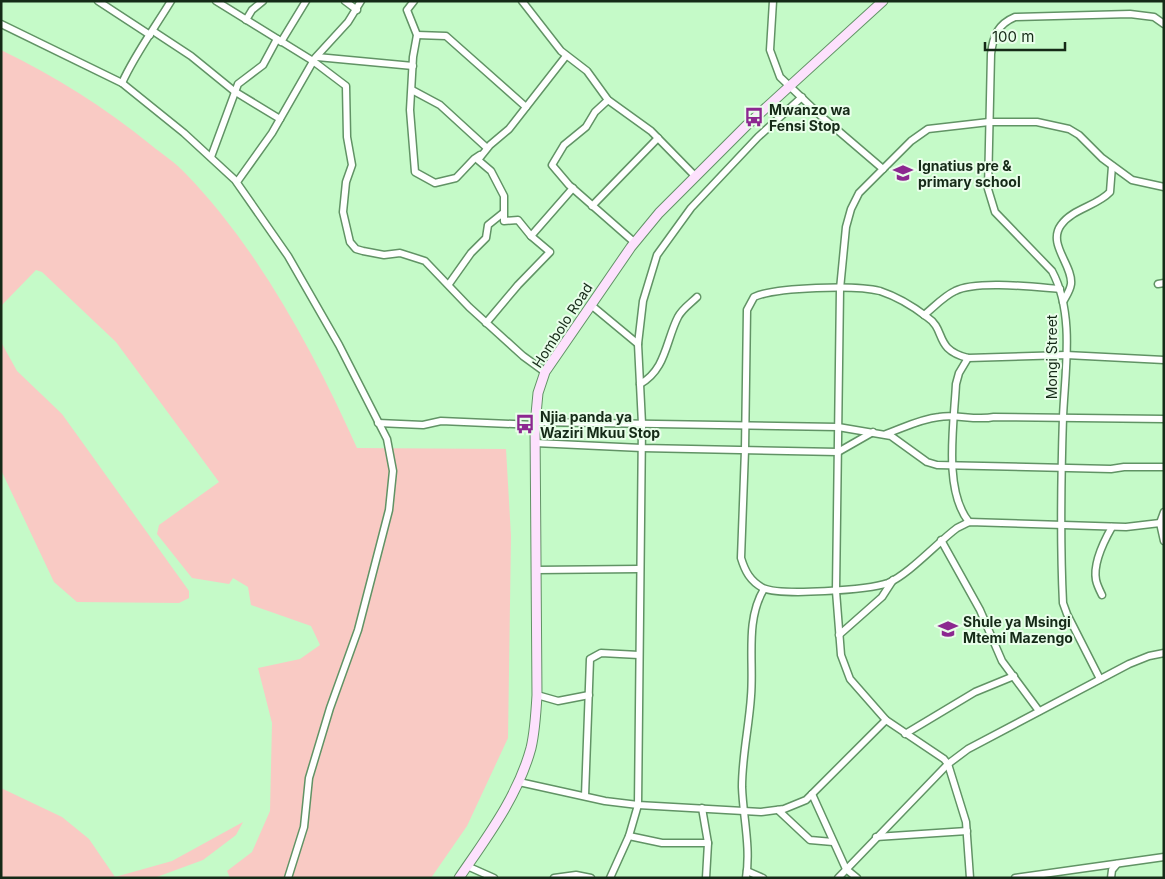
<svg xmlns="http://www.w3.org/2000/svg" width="1165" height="879" font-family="Inter,sans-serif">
<rect width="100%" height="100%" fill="#c5fac8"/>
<g fill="#f9cac4">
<path d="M 1,50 C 55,76 104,107 151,145 C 162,154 176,163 186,174 C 258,248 315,354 357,448 L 506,449 L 511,536 L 508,738 L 467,826 L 431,878 L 230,878 L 227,871 L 252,852 L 270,811 L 272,723 L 258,668 L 300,659 L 320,645 L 311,626 L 251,605 L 248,587 L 233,578 L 229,584 L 192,578 L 157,534 L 159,525 L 219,482 L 116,342 L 42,272 L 36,270 L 1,306 Z"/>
<path d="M 1,342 L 17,371 L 62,414 L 189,591 L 189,598 L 179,603 L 77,602 L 54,582 L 1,470 Z"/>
<path d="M 1,788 L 62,817 L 89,839 L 115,877 L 172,861 L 243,822 L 236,835 L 203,860 L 154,878 L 1,878 Z"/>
</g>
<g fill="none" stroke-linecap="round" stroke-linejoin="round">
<defs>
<g id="street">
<path d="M 98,1 L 150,35"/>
<path d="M 216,1 L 313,61 L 346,86 L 347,137 L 352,165 L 346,182 L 343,212 L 350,242 L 356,249 L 363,251 L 384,255 L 400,253 L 425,261 L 469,307 L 523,356 L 545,372"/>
<path d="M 345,1 L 357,10"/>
<path d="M 414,1 L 407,10 L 417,35 L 413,57 L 410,110 L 415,172 L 435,183 L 456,178 L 474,159 L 480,155"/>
<path d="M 522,1 L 561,51 L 587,71 L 608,100 L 651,131 L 696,177"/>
<path d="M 773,1 L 770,50 L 780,77 L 821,116 L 883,169"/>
<path d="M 246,20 L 252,10 L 263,1"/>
<path d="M 1,24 L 122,83 L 184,133 L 235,180 L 288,256 L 339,345 L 387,439 L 393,471 L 389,510 L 358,630 L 330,708 L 309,778 L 304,827 L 288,878"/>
<path d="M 153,31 L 191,56 L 234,91 L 280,119"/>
<path d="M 417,35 L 446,36 L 526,107"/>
<path d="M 281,42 L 306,1"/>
<path d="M 317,57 L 413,66"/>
<path d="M 122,83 C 135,54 154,29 171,1"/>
<path d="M 412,90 L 440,105 L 487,148"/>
<path d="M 608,100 L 595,112 L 586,127 L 564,145 L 552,165 L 569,185 L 634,242"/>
<path d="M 211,157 L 238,84 L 263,65 L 277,39"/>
<path d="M 237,182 L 272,133 L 315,58 L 348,22 L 361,1"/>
<path d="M 592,206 L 658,138"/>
<path d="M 531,236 L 573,188"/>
<path d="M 449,284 L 471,253 L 486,238 L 488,225 L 503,213"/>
<path d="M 1158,284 L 1164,283"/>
<path d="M 1063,302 C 1066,296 1070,291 1071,284 C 1073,265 1047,244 1061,225 C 1072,209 1097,206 1110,192 L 1112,166"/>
<path d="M 591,305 L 638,344"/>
<path d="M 924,315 C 934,307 944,296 955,291 C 976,280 1035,287 1060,289"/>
<path d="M 486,323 L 518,285 L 550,252 L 531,236 L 518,220 L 504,221 L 504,196 L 491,171 L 478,160 L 490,145 L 509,129 L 566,56"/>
<path d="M 968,358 L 959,373 L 956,384 C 954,424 943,490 969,522"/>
<path d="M 640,384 C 666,370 666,340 678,317 C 682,309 691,303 697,297"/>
<path d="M 535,422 L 838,427 L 891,436 L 927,462 L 937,465 L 1111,469 L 1124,467 L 1164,467"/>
<path d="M 378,423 L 423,425 L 441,421 L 535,425"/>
<path d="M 886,434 C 903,428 920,419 939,417 C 957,414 975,421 994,417 L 1164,419"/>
<path d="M 535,443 L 642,448 L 838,452 L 873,432"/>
<path d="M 1164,512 L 1160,523 L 1164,541"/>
<path d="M 1160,523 L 1126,527 L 969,522 L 957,528 C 938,542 908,575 888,583 C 868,590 781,596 763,588 C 750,581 745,571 741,558 L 745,450 L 747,310 L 754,297 C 776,287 856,285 880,291 C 895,296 914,307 927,317 C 947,330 933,349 968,358 L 1066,355 L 1164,360"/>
<path d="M 941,540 L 980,610 L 1002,661 L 1039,711"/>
<path d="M 536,570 L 639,569"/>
<path d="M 1102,595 C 1100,591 1097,585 1096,580 C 1093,564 1104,541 1112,527"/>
<path d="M 839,635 L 882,597 L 893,580"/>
<path d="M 1100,679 L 1067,614 L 1063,603 C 1060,542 1061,479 1063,417 C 1065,370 1075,314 1052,271 L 995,212 L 988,189 L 991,54 C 993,36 998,24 1015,17 L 1130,14 L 1154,17 L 1164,24"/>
<path d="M 537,695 L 558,701 L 589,695"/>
<path d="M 905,734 L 975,692 L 1014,676"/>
<path d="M 519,782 L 605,801 L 638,805 L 761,812 L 784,809 L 806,800 L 886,720"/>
<path d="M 812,794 L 846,869 L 857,878"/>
<path d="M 585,796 L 590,659 L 601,653 L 639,655"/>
<path d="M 702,808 L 708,843 L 706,878"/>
<path d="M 778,810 L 810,840 L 833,842"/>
<path d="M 629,836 L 662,843 L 708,843"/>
<path d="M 876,837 L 967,831"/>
<path d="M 467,866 L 494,878"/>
<path d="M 747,871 L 763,878"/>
<path d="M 554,878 L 576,875 L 591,878"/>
<path d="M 610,878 L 629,836 L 638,805 L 642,424 L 638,344 L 643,301 L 657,255 L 691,208 L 758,137 L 802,97"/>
<path d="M 746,878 C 751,847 743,817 742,787 C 742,756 749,727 751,696 C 754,661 745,620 764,589"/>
<path d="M 838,878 L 948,764 L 968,749 L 1129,664 L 1149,656 L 1164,653"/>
<path d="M 970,878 L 966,822 L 948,764 L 944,759 L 886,720 L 850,679 L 841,655 L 836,591 L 840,289 L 846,227 L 851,209 L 859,193 L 911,141 L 928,129 L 989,122 L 1037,122 L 1069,129 L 1079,135 L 1102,158 L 1132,180 L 1164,187"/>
<path d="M 1015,878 L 1164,857"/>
<path d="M 1111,878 L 1112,870 L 1117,864"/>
</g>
<path id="secondary" d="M 459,878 C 487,837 518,796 531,748 C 535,731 536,713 537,695 L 535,425 L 538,393 L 545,372 L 631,247 L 659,213 L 747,125 L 883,1"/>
</defs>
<use href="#street" stroke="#619365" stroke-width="9"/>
<use href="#secondary" stroke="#619365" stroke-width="11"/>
<use href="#street" stroke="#fff" stroke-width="6"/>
<use href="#secondary" stroke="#fde1fd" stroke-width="9"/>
</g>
<defs>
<symbol id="bus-bare" viewBox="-9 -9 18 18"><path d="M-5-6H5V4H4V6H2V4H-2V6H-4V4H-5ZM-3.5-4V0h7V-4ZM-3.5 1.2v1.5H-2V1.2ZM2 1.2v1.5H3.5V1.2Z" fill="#8c2890" stroke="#e9feea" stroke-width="2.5" paint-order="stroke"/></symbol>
<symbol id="school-bare" viewBox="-9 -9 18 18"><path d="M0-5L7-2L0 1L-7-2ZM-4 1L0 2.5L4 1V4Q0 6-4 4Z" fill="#8c2890" stroke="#e9feea" stroke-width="2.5" paint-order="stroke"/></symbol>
</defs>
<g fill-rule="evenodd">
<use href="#bus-bare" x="740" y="103" width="28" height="28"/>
<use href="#school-bare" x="889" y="159" width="28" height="28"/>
<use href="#bus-bare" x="511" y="410" width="28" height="28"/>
<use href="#school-bare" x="934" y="615" width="28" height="28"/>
</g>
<g text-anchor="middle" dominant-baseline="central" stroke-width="4" stroke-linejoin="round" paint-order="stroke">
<g font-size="14" font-weight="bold" fill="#152a17" stroke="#e9feea" text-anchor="start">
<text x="769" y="109">Mwanzo wa<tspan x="769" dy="16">Fensi Stop</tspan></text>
<text x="918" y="165">Ignatius pre &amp;<tspan x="918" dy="16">primary school</tspan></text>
<text x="540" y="416">Njia panda ya<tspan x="540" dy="16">Waziri Mkuu Stop</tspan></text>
<text x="963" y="621">Shule ya Msingi<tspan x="963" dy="16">Mtemi Mazengo</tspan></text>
</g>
<g font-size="14" fill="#152a17" stroke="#e9feea">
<text transform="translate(562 325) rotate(-57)">Hombolo Road</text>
<text transform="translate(1051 357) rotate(-90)">Mongi Street</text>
</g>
</g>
<rect width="1165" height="879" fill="none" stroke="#152a17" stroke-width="5"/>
<path d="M985 42v8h80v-8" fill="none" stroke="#152a17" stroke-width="2.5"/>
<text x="992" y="42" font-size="15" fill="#152a17" stroke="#e9feea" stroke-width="4" paint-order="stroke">100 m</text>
</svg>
